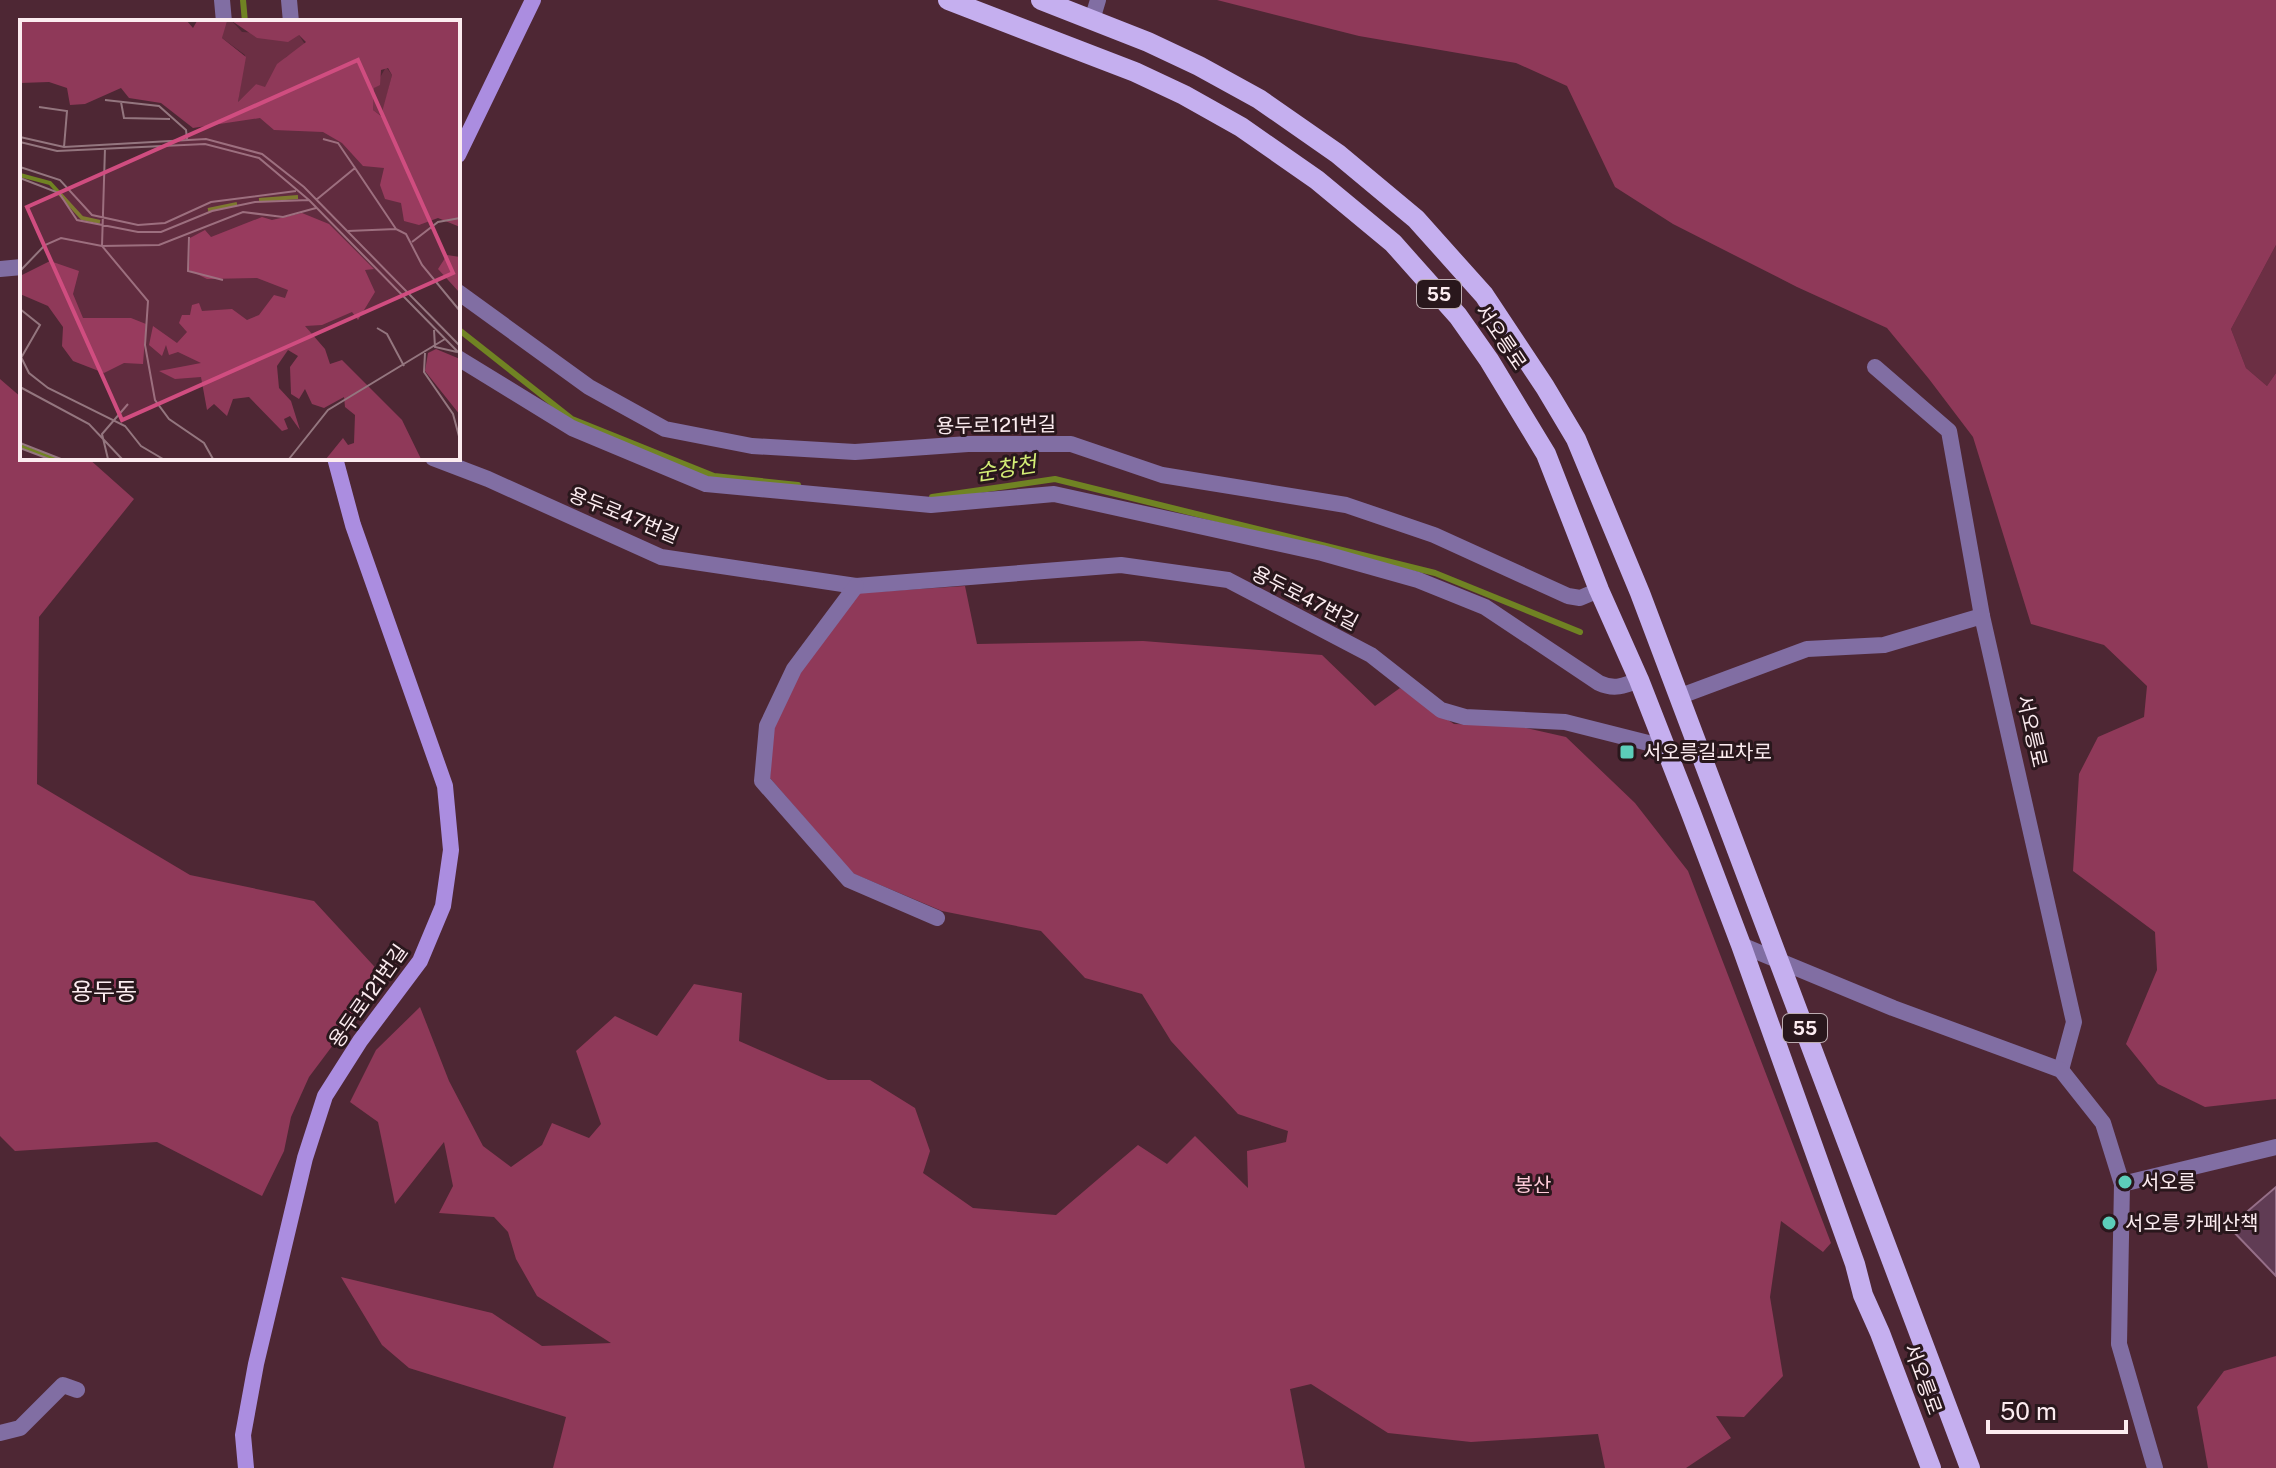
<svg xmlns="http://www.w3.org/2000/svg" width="2276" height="1468" font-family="'Public Sans','Noto Sans KR',sans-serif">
<rect width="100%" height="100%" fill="#4e2734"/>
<path fill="#6c2f44" d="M 2276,245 L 2276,373 L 2267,386 L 2246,368 L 2231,329 Z"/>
<g fill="#8f3959">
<path d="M 1217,0 L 2276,0 L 2276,245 L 2231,329 L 2246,368 L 2267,386 L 2276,373 L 2276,1099 L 2205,1107 L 2158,1084 L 2126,1044 L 2157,970 L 2155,932 L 2073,871 L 2079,774 L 2098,737 L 2144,717 L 2147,686 L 2104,645 L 2031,624 L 1973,437 L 1929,379 L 1887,328 L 1797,287 L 1673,224 L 1615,187 L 1567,86 L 1516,63 L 1359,36 Z"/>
<path d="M 0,379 L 22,398 L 22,458 L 88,458 L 134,499 L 39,617 L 37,784 L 190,875 L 314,901 L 384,977 L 309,1077 L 291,1117 L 284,1151 L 262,1196 L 157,1142 L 15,1151 L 0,1136 Z"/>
<path d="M 965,586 L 977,644 L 1143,641 L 1322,655 L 1375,706 L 1400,688 L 1454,724 L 1517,726 L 1566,737 L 1635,803 L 1688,871 L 1831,1243 L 1823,1252 L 1781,1221 L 1770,1297 L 1783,1376 L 1744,1417 L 1716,1416 L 1731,1438 L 1686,1468 L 1605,1468 L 1598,1434 L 1471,1442 L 1388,1433 L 1311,1384 L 1290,1389 L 1305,1468 L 553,1468 L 566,1417 L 409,1368 L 382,1345 L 341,1277 L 492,1313 L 542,1346 L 611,1343 L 537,1296 L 516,1259 L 508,1232 L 494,1217 L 439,1213 L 453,1186 L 444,1142 L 395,1204 L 378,1122 L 350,1102 L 376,1050 L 420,1007 L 449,1081 L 483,1146 L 511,1167 L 542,1145 L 552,1123 L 589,1138 L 601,1124 L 576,1051 L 615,1016 L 657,1036 L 694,984 L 742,993 L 739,1041 L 828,1080 L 870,1080 L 915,1108 L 930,1151 L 923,1173 L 973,1208 L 1056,1215 L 1138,1145 L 1167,1164 L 1195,1136 L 1248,1188 L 1247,1151 L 1286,1142 L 1288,1131 L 1238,1114 L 1171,1041 L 1142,994 L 1085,978 L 1041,931 L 942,911 L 852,873 L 770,778 L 773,728 L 799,674 L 858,593 Z"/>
<path d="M 2276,1356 L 2276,1468 L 2208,1468 L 2197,1407 L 2224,1371 Z"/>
</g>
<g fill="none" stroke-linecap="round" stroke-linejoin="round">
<g stroke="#708323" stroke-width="6">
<path d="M 243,0 L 245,22"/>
<path d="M 458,329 L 572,419 L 714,476 L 798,485"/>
<path d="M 932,497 L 1055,479 L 1435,573 L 1580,632"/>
</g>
</g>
<path fill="#603c54" stroke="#966f88" stroke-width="2" d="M 2276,1187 L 2276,1276 L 2229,1227 Z"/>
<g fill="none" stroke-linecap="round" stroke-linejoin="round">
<g stroke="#816ea3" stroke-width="16">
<path d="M 222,0 L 224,22"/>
<path d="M 289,0 L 291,22"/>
<path d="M 1092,20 L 1098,0"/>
<path d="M 0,269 L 22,267"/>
<path d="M 458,292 L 589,387 L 665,429 L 752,446 L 855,452 L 968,444 L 1071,444 L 1162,475 L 1346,505 L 1434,535 L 1568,596 L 1580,598 L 1599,590"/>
<path d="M 458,358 L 572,428 L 706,484 L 931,505 L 1054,494 L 1322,553 L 1418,580 L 1485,607 L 1599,683 C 1614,690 1624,686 1639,680"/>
<path d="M 1875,367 L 1949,431 L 1982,616"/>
<path d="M 433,458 L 488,479 L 661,557 L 856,586 L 1121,565 L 1228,580 L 1371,655 L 1441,710 L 1465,717 L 1565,722 L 1664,747"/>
<path d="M 856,586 L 794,669 L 767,726 L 762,781 L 849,880 L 937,918"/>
<path d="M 1678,697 L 1807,649 L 1884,645 L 1982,616 L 2074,1022 L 2061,1070"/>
<path d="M 1741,945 L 1893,1008 L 2061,1070 L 2103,1123 L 2122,1184 L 2119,1344 L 2155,1468"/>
<path d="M 2122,1184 L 2276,1147"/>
<path d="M 0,1433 L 20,1428 L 63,1385 L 77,1390"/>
</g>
<g stroke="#ab8de0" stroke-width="16">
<path d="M 458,155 L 533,0"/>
<path d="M 246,1468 L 243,1435 L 256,1364 L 305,1158 L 325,1096 L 360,1041 L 420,961 L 443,906 L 451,850 L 445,786 L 353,525 L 335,458"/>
</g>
<g stroke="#c5afef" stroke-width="20">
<path d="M 948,0 L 1135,72 L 1184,95 L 1241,127 L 1317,180 L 1393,243 L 1458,316 L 1489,360 L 1546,454 L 1599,590 L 1639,680 L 1691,813 L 1741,945 L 1855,1264 L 1863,1295 L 1880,1333 L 1931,1468"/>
<path d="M 1041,0 L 1148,42 L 1199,66 L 1259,99 L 1338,154 L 1416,219 L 1484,295 L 1545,387 L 1576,439 L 1640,593 L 1970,1468"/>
</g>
</g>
<g fill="#5cceba" stroke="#29171c" stroke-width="3">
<rect x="1619" y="744" width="16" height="16" rx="4"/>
<circle cx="2125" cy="1182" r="8"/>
<circle cx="2109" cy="1223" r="8"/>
</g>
<g text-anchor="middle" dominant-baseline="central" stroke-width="6" stroke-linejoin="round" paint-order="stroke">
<g fill="#29171c" stroke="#bdacb0" stroke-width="2">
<rect x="1417" y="280" width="44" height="28" rx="6"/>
<rect x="1783" y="1014" width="44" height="28" rx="6"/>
</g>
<g font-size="18" font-weight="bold" fill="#fcecf0">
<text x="1439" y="294">55</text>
<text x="1805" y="1028">55</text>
</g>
<g font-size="20" fill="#fcecf0" stroke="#29171c">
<text transform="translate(1501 337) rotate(56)">서오릉로</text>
<text transform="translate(996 425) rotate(-1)">용두로121번길</text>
<text transform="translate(624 515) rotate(22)">용두로47번길</text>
<text transform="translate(1305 598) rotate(27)">용두로47번길</text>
<text transform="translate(2032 731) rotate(77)">서오릉로</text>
<text transform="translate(368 996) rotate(-55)">용두로121번길</text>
<text transform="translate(1923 1379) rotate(70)">서오릉로</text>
</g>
<g font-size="20" fill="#fcecf0" stroke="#29171c" text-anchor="start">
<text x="1643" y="752">서오릉길교차로</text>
<text x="2141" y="1182">서오릉</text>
<text x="2125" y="1223">서오릉 카페산책</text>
</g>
<g font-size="20" fill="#ffccda" stroke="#29171c">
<text x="1533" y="1185">봉산</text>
</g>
<g font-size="22" font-style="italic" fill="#d4ef76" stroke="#29171c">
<text transform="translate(1006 468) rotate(-9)">순창천</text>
</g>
<g font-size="24" fill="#fcecf0" stroke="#29171c">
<text x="104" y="991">용두동</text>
</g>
</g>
<g transform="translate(20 20)">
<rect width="440" height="440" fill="#4e2734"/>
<path d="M 204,1 L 212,1 L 222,12 L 279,15 L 286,26 L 266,37 L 245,68 L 236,64 L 218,82 L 225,35 L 202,18 ZM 366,47 L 372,55 L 362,96 L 353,90 L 354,68 Z" fill="#6c2f44"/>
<path d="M 0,1 L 167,1 L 173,8 L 177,1 L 207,1 L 202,18 L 226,37 L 218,82 L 236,64 L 245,67 L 257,44 L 286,22 L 279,15 L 268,22 L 237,18 L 212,1 L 440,1 L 440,207 L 418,198 L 399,205 L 384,201 L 381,183 L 365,179 L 360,165 L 364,148 L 343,146 L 322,123 L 303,112 L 254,110 L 240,98 L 173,108 L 141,83 L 109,78 L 101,68 L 65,84 L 50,85 L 47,68 L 29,62 L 0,63 ZM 368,48 L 372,55 L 361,96 L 353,90 L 354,68 L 360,65 L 361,50 ZM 282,193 L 309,204 L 354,249 L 345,250 L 355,272 L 338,300 L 332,292 L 302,305 L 285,306 L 305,329 L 310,344 L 322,340 L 382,400 L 401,439 L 306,439 L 323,418 L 328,425 L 334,423 L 335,395 L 325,387 L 324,377 L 304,388 L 292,384 L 285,369 L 279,379 L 271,374 L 270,347 L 278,336 L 268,330 L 257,346 L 259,368 L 271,381 L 280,410 L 270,396 L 264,399 L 268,409 L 262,411 L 229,377 L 213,379 L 207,396 L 194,384 L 187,390 L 181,357 L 155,359 L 139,351 L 181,343 L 158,332 L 149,335 L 146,325 L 142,336 L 129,325 L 133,306 L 157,323 L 167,312 L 159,303 L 162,295 L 170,295 L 172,285 L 179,283 L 182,291 L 212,289 L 227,300 L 239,295 L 254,275 L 265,278 L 268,270 L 237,258 L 187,259 L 169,250 L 170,218 L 185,210 L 191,217 L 242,197 L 252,200 ZM 427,235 L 440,237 L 440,284 L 439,272 L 418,249 ZM 30,241 L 59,251 L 53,274 L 63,298 L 111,298 L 126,304 L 123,344 L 104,343 L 84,353 L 53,341 L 42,326 L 43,307 L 28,286 L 0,274 L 0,256 ZM 416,329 L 440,339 L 440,395 L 405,351 L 408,333 Z" fill="#8f3959" fill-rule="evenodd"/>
<path fill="none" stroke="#708323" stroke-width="4" d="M 0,155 L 30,163 L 62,198 L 80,202M 239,180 L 278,177M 188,190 L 217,184M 0,426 L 35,439"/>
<path fill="none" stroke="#94767f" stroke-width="2" d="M 85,80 L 139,86 L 166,110 L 167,119M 101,82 L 104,98 L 150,99M 19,87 L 47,91 L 44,127M 0,117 L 44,127 L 186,119 L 242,134 L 284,167 L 440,326M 303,119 L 318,123 L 335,148M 0,122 L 37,131 L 185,124 L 239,138 L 289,180 L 440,334M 85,128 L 82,226 L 128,281 L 125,325 L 135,380 L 149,399 L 184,423 L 193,439M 0,147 L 40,160 L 72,195 L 118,205 L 145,203 L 191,182 L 276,171M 0,158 L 39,173 L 57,200 L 118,212 L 141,212 L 192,191 L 235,182 L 289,180M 296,180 L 335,148 L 376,209M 328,211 L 376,209 L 386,214 L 402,245 L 440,291M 169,217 L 168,251 L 203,260M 392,222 L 418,202 L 440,198M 0,251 L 25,225 L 41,218 L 82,226 L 139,225 L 223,192 L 263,197 L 296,188M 0,289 L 20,305 L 1,338M 357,308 L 367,314 L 384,346M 414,310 L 415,327 L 437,332M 405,333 L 404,352 L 433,394 L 440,420M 0,335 L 9,353 L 28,368 L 105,406 L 121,426 L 143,439M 0,367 L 69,404 L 102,439M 0,423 L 41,439M 0,428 L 29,439M 88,439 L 82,414 L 108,384M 269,439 L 308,390 L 425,319"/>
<path fill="#d04d80" fill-opacity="0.15" stroke="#d04d80" stroke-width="4" d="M 338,40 L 433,253 L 102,400 L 7,187 Z"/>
<rect width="440" height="440" fill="none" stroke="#fcecf0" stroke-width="4"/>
</g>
<path d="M1988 1420v12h138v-12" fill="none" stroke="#fcecf0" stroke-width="4"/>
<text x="2000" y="1420" font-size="24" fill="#fcecf0" stroke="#29171c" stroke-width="6" paint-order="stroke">50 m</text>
</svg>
